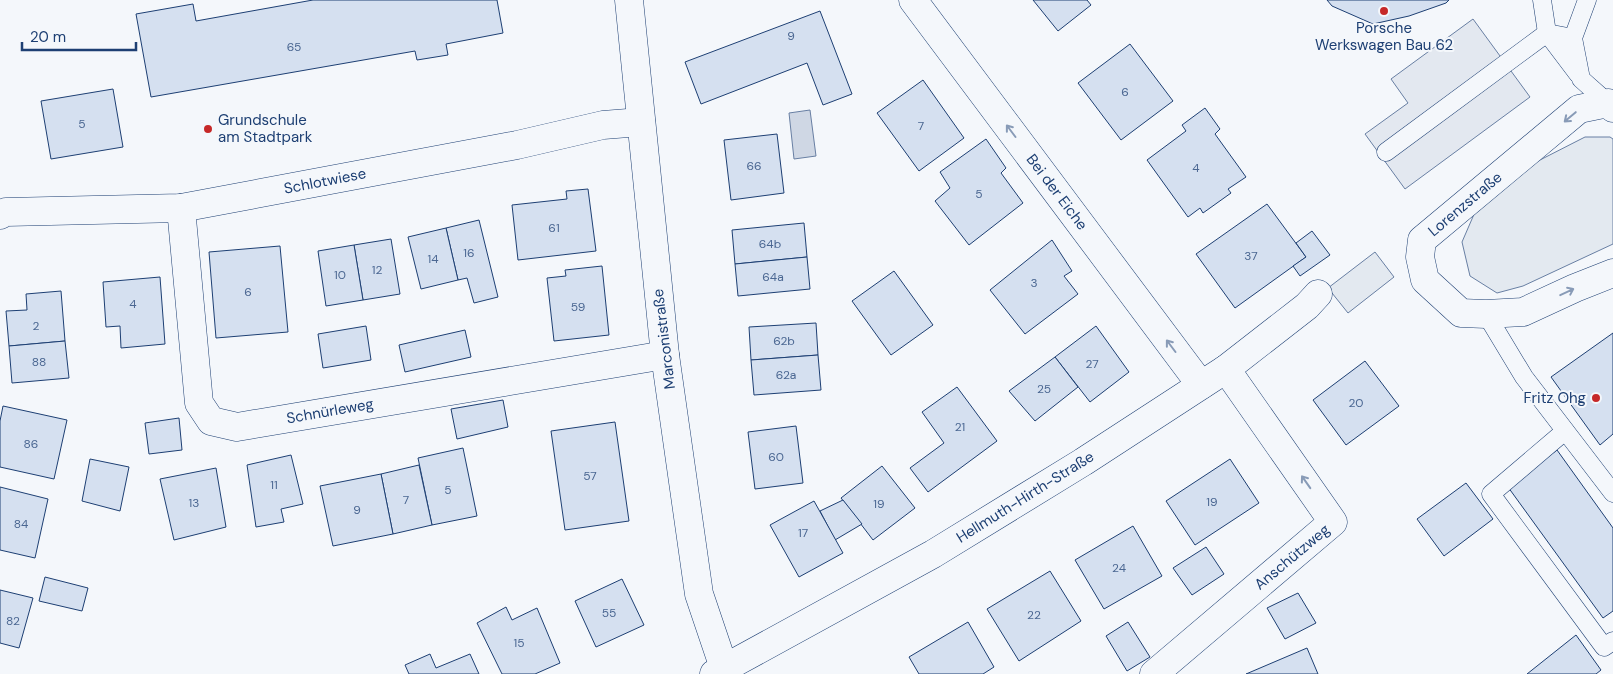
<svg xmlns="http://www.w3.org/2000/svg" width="1613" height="674" font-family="'DM Sans',sans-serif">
<rect width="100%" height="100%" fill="#f4f7fb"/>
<g fill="#e3e9f0" stroke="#687fa3">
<path d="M 1585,137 L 1610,137 L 1613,139 L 1613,244 L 1523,286 L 1497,293 L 1470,276 L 1462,242 L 1475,212 L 1538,161 Z"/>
<path d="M 1375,252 L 1394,277 L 1348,313 L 1328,288 Z"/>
</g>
<path fill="#e3e8f0" stroke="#687fa3" d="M 1473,19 L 1530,97 L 1405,189 L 1365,134 L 1408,103 L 1391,79 Z"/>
<path fill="#cfd7e4" stroke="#687fa3" d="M 810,110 L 816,156 L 794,159 L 789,113 Z"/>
<g fill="#d5e0f0" stroke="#1d3f73">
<path d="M 313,0 L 497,0 L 503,33 L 446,44 L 448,55 L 417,60 L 415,51 L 151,97 L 136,14 L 193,4 L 196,21 Z"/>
<path d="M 1033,0 L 1087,0 L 1091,5 L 1058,31 Z"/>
<path d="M 1327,0 L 1449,0 L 1446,3 L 1409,16 L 1373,24 L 1332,6 Z"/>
<path d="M 820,11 L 852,94 L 823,105 L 807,63 L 701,104 L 685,62 Z"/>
<path d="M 1130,44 L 1173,101 L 1121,140 L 1078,83 Z"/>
<path d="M 923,80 L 964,138 L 919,171 L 877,113 Z"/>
<path d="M 113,89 L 123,147 L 51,159 L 41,101 Z"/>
<path d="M 1205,108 L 1220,129 L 1215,134 L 1246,177 L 1228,189 L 1231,193 L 1203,213 L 1200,208 L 1188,217 L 1147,160 L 1186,131 L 1182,125 Z"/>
<path d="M 777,134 L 784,193 L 731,200 L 724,140 Z"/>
<path d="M 986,139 L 1006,168 L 1001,173 L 1023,203 L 969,245 L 935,201 L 950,188 L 940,172 Z"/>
<path d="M 588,189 L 596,251 L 518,260 L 512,205 L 567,199 L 566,191 Z"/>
<path d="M 1267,204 L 1306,257 L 1235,308 L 1196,254 Z"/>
<path d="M 479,220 L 498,297 L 474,303 L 467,278 L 458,280 L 446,228 Z"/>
<path d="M 804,223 L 807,257 L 735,264 L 732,230 Z"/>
<path d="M 446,228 L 458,280 L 421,289 L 408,237 Z"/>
<path d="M 1312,231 L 1330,255 L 1300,276 L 1293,266 L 1306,257 L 1296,243 Z"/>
<path d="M 391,239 L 400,294 L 363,300 L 354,245 Z"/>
<path d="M 1052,240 L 1072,271 L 1064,276 L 1078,294 L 1025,334 L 990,290 Z"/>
<path d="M 354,245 L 363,300 L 326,306 L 318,251 Z"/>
<path d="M 280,246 L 288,332 L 216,338 L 209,252 Z"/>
<path d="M 807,257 L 810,289 L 738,296 L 735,264 Z"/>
<path d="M 602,266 L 609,335 L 554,341 L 547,278 L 566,276 L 565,270 Z"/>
<path d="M 894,271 L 933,325 L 891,355 L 852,301 Z"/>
<path d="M 160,277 L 165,344 L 121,348 L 120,326 L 106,327 L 103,282 Z"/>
<path d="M 61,291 L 65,341 L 9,346 L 6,311 L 27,310 L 26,294 Z"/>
<path d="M 816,323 L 818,355 L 751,360 L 749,327 Z"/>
<path d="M 366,326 L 371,360 L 323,368 L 318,334 Z"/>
<path d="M 1096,326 L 1129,372 L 1090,402 L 1055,357 Z"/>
<path d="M 465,330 L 471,357 L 405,372 L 399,345 Z"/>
<path d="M 1613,333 L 1613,434 L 1600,445 L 1551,377 Z"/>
<path d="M 65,341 L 69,378 L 12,383 L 9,346 Z"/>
<path d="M 818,355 L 821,390 L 754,395 L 751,360 Z"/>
<path d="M 1055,357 L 1078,387 L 1035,421 L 1009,391 Z"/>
<path d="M 1365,361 L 1399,406 L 1346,445 L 1313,400 Z"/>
<path d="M 957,387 L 997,441 L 928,492 L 910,468 L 944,443 L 922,412 Z"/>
<path d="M 503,400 L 508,427 L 457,439 L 451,409 Z"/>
<path d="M 3,406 L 67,420 L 54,479 L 0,467 L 0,421 Z"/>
<path d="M 179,418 L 182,450 L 149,454 L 145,423 Z"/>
<path d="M 615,422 L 629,521 L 565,530 L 551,431 Z"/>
<path d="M 796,426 L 803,483 L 755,489 L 748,432 Z"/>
<path d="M 463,448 L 477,516 L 432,525 L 418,458 Z"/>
<path d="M 1557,450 L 1613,528 L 1613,611 L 1603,618 L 1508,487 Z"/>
<path d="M 291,455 L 303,504 L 281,509 L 284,522 L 256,527 L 247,465 Z"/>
<path d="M 90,459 L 129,467 L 120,511 L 82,501 Z"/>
<path d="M 1230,459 L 1259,503 L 1195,545 L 1166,501 Z"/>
<path d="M 419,465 L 432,525 L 393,534 L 381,474 Z"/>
<path d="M 882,466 L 915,508 L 873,540 L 841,498 Z"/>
<path d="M 216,468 L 226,527 L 174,540 L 160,479 Z"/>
<path d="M 381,474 L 393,534 L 333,546 L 320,486 Z"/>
<path d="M 1466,483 L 1493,519 L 1444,556 L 1417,519 Z"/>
<path d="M 0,487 L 48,499 L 35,558 L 0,550 Z"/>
<path d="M 843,500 L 862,524 L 835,540 L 820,511 Z"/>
<path d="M 814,501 L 843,553 L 799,577 L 770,525 Z"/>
<path d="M 1133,526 L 1162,576 L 1104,609 L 1075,560 Z"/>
<path d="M 1206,547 L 1224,574 L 1192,595 L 1173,568 Z"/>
<path d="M 1050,571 L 1081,621 L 1019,661 L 987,609 Z"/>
<path d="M 45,577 L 88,588 L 82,611 L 39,601 Z"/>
<path d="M 622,579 L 644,625 L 596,647 L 575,601 Z"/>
<path d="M 0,590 L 33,598 L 19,648 L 0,643 Z"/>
<path d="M 1298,593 L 1316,623 L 1285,639 L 1267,608 Z"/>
<path d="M 506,607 L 512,620 L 537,608 L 560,663 L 535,674 L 502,674 L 477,623 Z"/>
<path d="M 968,622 L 994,667 L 983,674 L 919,674 L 909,657 Z"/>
<path d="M 1128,622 L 1150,657 L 1127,671 L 1106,636 Z"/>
<path d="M 1576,635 L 1601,670 L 1596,674 L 1527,674 Z"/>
<path d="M 1307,648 L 1318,674 L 1246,674 Z"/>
<path d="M 430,654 L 436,668 L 470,654 L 479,674 L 409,674 L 405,665 Z"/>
</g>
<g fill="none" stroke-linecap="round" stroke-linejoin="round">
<defs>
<g id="lane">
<path d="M 1542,0 L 1547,33 L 1578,74"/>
<path d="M 1587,0 L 1573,38 L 1581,79 L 1608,103 L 1613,100"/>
<path d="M 1386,152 L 1547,33 L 1573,38"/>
<path d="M 1486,314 L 1524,377 L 1613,493"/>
<path d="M 1565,431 L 1491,494 L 1604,647 L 1613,641"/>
</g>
<g id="street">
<path d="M 629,0 L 665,355 L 699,594 L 726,674"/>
<path d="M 913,0 L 1201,385"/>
<path d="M 1613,108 L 1608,103 L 1579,109 L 1422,240 L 1420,257 L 1425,280 L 1461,313 L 1486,314 L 1523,312 L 1575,288 L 1613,273"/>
<path d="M 181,208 L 199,403 L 211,421 L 237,427 L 665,355"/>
<path d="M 0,215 L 6,212 L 181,208 L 517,145 L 603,125 L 641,122"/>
<path d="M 714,674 L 933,554 L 1083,462 L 1226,369 L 1307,306 L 1318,294"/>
<path d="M 1154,674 L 1333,522 L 1226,369"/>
</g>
</defs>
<use href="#lane" stroke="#1d3f73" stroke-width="19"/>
<use href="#street" stroke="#1d3f73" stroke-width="29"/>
<use href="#lane" stroke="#f4f7fb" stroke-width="18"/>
<use href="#street" stroke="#f4f7fb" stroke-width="28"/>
</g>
<defs><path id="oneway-shaft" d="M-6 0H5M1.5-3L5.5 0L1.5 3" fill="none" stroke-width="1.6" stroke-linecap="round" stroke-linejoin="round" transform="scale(1.25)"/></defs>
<g stroke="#889bb7">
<use href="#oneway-shaft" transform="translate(1570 117) rotate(140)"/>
<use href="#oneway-shaft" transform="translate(1011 131) rotate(-127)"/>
<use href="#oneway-shaft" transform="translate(1567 292) rotate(-25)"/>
<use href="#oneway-shaft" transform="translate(1171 346) rotate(-127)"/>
<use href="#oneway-shaft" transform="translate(1306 482) rotate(-125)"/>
</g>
<g fill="#c62828" stroke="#f4f7fb" stroke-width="2">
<circle cx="1384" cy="11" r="5"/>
<circle cx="208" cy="129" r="5"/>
<circle cx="1596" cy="398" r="5"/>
</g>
<g text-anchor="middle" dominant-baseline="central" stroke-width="4" stroke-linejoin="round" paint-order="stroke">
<g font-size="12" fill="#4b6792">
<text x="791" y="36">9</text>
<text x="294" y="47">65</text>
<text x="1125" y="92">6</text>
<text x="82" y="124">5</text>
<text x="921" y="126">7</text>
<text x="754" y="166">66</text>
<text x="1196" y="168">4</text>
<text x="979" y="194">5</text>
<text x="554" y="228">61</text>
<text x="770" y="244">64b</text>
<text x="469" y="253">16</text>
<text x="1251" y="256">37</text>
<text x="433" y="259">14</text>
<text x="377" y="270">12</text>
<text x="340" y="275">10</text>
<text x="773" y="277">64a</text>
<text x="1034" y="283">3</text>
<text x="248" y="292">6</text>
<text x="133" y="304">4</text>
<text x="578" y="307">59</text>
<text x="36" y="326">2</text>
<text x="784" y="341">62b</text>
<text x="39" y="362">88</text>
<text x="1092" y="364">27</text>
<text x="786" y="375">62a</text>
<text x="1044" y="389">25</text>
<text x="1356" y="403">20</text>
<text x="960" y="427">21</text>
<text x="31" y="444">86</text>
<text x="776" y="457">60</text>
<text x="590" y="476">57</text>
<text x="274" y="485">11</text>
<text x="448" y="490">5</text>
<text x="406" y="500">7</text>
<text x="1212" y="502">19</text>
<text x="194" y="503">13</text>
<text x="879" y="504">19</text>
<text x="357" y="510">9</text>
<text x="21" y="524">84</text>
<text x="803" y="533">17</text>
<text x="1119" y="568">24</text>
<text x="609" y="613">55</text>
<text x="1034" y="615">22</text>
<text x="13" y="621">82</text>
<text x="519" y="643">15</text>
</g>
<g font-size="15" fill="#1d3f73" stroke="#f4f7fb">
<text x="1384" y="28">Porsche<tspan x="1384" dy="17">Werkswagen Bau 62</tspan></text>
<text x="218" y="120" text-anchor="start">Grundschule<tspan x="218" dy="17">am Stadtpark</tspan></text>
<text x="1586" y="398" text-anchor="end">Fritz Ohg</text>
</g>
<g font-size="15" fill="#1d3f73" stroke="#f4f7fb">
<text transform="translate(325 181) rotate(-11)">Schlotwiese</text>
<text transform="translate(1057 192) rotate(53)">Bei der Eiche</text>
<text transform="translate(1465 204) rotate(-40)">Lorenzstraße</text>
<text transform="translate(664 339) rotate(-97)">Marconistraße</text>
<text transform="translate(330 411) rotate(-10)">Schnürleweg</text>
<text transform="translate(1025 497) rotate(-32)">Hellmuth-Hirth-Straße</text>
<text transform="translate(1292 557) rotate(-40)">Anschützweg</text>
</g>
</g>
<path d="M22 42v8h114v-8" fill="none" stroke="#1d3f73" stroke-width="2.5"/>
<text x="30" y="42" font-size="15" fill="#1d3f73" stroke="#f4f7fb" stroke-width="4" paint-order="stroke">20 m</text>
</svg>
